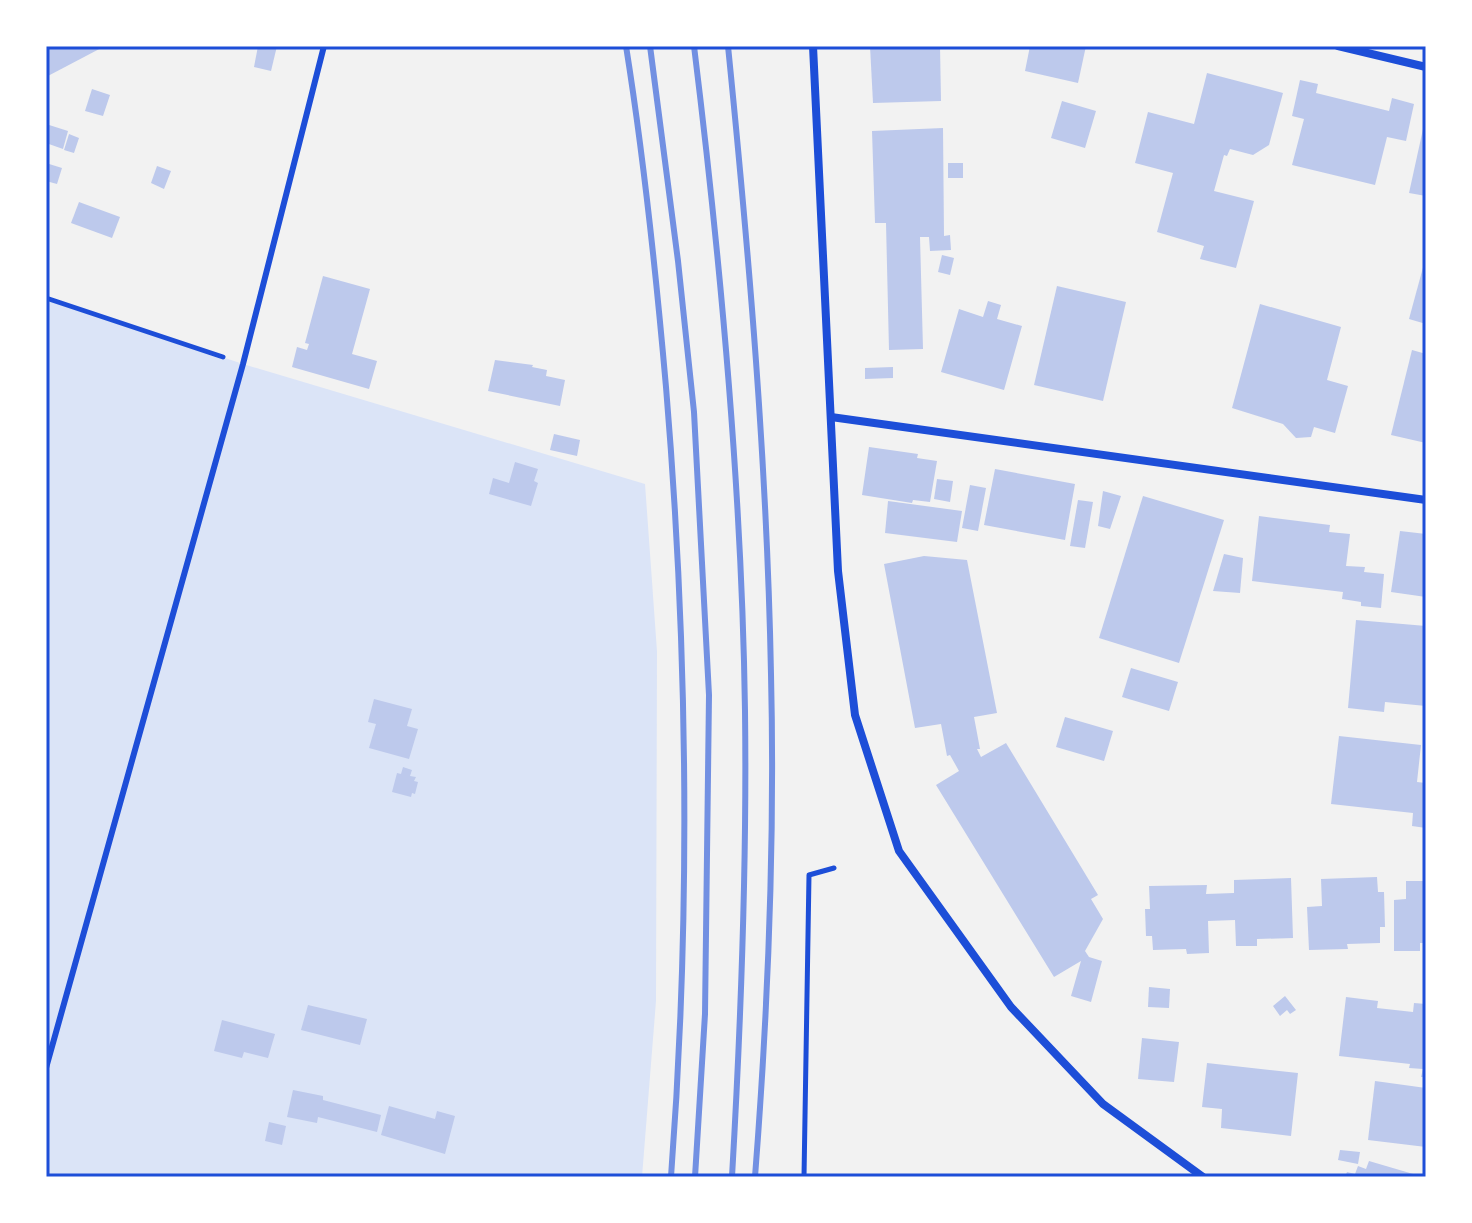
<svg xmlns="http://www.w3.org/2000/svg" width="1472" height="1223" font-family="Manrope,sans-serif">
<rect width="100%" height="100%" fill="#f2f2f2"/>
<path fill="#dbe4f7" d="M 46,298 L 243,364 L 645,484 L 657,651 L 656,1001 L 642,1177 L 46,1177 Z"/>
<g fill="#bdc9ec">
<path d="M 46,46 L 105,46 L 46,77 Z"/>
<path d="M 258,46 L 277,46 L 271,71 L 254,67 Z"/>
<path d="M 870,46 L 940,46 L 941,101 L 873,103 Z"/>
<path d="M 1030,46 L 1086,46 L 1078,83 L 1025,71 Z"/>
<path d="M 1207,73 L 1283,93 L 1269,145 L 1253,155 L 1230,149 L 1227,156 L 1224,155 L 1214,191 L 1254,201 L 1236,268 L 1200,259 L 1204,246 L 1157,232 L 1173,173 L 1135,163 L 1148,112 L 1194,124 Z"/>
<path d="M 1300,80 L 1318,84 L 1316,93 L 1389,111 L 1392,98 L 1414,104 L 1406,141 L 1387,137 L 1375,185 L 1292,165 L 1304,119 L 1292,116 Z"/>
<path d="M 92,89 L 110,95 L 103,116 L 85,111 Z"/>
<path d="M 1062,101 L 1096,111 L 1085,148 L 1051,138 Z"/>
<path d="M 46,124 L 68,131 L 63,149 L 46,143 Z"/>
<path d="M 943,128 L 944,236 L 950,235 L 951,250 L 930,251 L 929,237 L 920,237 L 923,349 L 889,350 L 886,223 L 875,223 L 872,131 Z"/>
<path d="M 1423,129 L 1426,129 L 1426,196 L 1409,193 Z"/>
<path d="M 69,134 L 79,138 L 74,153 L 64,150 Z"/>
<path d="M 46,163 L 62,168 L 57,184 L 46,181 Z"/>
<rect x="948" y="163" width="15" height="15"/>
<path d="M 157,166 L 171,171 L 164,189 L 151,183 Z"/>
<path d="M 79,202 L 120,217 L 112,238 L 71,223 Z"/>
<path d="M 942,255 L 954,258 L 950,275 L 938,272 Z"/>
<path d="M 1425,260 L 1426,260 L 1426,324 L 1409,319 Z"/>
<path d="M 323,276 L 370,289 L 352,354 L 377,361 L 369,389 L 292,367 L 297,347 L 307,350 L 309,344 L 305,343 Z"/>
<path d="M 1057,286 L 1126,302 L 1103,401 L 1034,385 Z"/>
<path d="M 988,301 L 1001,305 L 997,319 L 1022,326 L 1004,390 L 941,372 L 959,309 L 983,317 Z"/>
<path d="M 1260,304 L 1341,327 L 1327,380 L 1348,386 L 1335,433 L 1314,427 L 1311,437 L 1296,438 L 1283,424 L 1232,408 Z"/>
<path d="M 1412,350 L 1426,354 L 1426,443 L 1391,435 Z"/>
<path d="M 495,360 L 533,365 L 532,367 L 547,370 L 546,376 L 565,380 L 560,406 L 488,391 Z"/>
<path d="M 893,367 L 893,378 L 865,379 L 865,368 Z"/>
<path d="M 554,434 L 580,440 L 577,456 L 550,450 Z"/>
<path d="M 869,447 L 918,454 L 917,458 L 937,461 L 930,502 L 913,500 L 912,503 L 862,495 Z"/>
<path d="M 515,462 L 538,469 L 534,481 L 538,483 L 531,506 L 489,494 L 493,478 L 509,483 Z"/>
<path d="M 995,469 L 1075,484 L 1065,540 L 984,525 Z"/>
<path d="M 937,479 L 953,481 L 950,502 L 934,499 Z"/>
<path d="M 970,485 L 986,488 L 978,531 L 962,528 Z"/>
<path d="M 1103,491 L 1121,496 L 1110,529 L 1098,526 Z"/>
<path d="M 1143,496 L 1224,520 L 1179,663 L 1099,638 Z"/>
<path d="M 1078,500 L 1093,502 L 1085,548 L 1070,546 Z"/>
<path d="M 888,501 L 962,511 L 957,542 L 885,533 Z"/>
<path d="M 1259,516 L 1330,525 L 1329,532 L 1350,534 L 1346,566 L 1365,567 L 1364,572 L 1384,574 L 1381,608 L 1361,606 L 1361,602 L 1342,599 L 1343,592 L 1252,581 Z"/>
<path d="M 1400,531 L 1426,534 L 1426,597 L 1391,592 Z"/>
<path d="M 1224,554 L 1243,558 L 1240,593 L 1213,591 Z"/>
<path d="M 924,556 L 967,560 L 997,713 L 974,717 L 980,749 L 977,749 L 981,757 L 1006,743 L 1098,895 L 1091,899 L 1103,919 L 1085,951 L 1089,957 L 1102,961 L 1091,1002 L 1071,996 L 1081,961 L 1054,977 L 936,785 L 959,771 L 950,755 L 947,756 L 941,724 L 915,728 L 884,564 Z"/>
<path d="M 1356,620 L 1426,626 L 1426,706 L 1385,702 L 1384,712 L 1348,708 Z"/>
<path d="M 1131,668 L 1178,682 L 1169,711 L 1122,697 Z"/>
<path d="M 374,699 L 412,709 L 407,726 L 418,729 L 409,759 L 369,748 L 376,724 L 368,722 Z"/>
<path d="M 1065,717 L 1113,731 L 1104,761 L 1056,747 Z"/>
<path d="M 1339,736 L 1421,745 L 1417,782 L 1426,783 L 1426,828 L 1412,826 L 1413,813 L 1331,804 Z"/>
<path d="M 403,767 L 412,770 L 410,776 L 416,777 L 414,781 L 418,782 L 415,794 L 412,793 L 411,797 L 392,792 L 397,773 L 401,774 Z"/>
<path d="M 1377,877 L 1378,892 L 1384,892 L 1385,927 L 1380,927 L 1380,943 L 1347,944 L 1348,949 L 1309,950 L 1307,907 L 1322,906 L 1321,879 Z"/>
<path d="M 1291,878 L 1293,938 L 1257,939 L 1257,946 L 1236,946 L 1235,920 L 1208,921 L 1209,953 L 1187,954 L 1186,949 L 1153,950 L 1152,936 L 1146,936 L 1145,909 L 1150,909 L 1149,886 L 1207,885 L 1206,894 L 1234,893 L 1234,880 Z"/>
<path d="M 1406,881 L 1426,881 L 1426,943 L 1420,943 L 1420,951 L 1394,951 L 1394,900 L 1406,899 Z"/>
<path d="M 1149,987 L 1170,989 L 1169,1008 L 1148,1007 Z"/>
<path d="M 1285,996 L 1296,1010 L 1290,1014 L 1287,1010 L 1280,1016 L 1273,1006 Z"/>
<path d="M 1346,997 L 1378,1001 L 1377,1008 L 1413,1012 L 1414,1003 L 1426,1004 L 1426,1077 L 1421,1077 L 1423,1069 L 1409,1068 L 1410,1064 L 1339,1056 Z"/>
<path d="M 308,1005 L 367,1019 L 360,1045 L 301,1030 Z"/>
<path d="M 222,1020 L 275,1034 L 268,1058 L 244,1052 L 242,1058 L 214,1051 Z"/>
<path d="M 1142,1038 L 1179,1042 L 1174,1082 L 1138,1079 Z"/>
<path d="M 1207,1063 L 1298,1073 L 1291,1136 L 1221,1128 L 1222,1109 L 1202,1107 Z"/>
<path d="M 1375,1081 L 1426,1088 L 1426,1147 L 1368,1140 Z"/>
<path d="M 293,1090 L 323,1096 L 323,1100 L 381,1115 L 377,1132 L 318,1117 L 317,1123 L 287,1117 Z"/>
<path d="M 389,1106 L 435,1119 L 437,1111 L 455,1116 L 445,1154 L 381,1135 Z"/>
<path d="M 269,1122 L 286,1126 L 282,1145 L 265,1141 Z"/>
<path d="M 1340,1150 L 1360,1152 L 1358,1164 L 1338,1160 Z"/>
<path d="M 1369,1161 L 1420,1176 L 1420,1177 L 1345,1177 L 1347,1172 L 1355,1174 L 1358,1166 L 1366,1169 Z"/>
</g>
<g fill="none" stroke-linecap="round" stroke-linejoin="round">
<g stroke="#1d4ed8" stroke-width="5">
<path d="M 46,298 L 223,357"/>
<path d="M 804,1177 L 809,875 L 834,868"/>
</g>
<path stroke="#1d4ed8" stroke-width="6" d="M 46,1068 L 243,364 L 324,46"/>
<g stroke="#1d4ed8" stroke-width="8">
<path d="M 813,46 L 838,571 L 855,715 L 899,851 L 1011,1007 L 1103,1104 L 1203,1177"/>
<path d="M 1338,46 L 1426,67"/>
<path d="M 831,417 L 1426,500"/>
</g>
<g stroke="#7290e2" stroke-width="6">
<path d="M 626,46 C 644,159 656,273 666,387 C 688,651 691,914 671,1177"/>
<path d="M 650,46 L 678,261 L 694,412 L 709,695 L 705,1014 L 695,1177"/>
<path d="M 694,46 C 721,265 742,490 745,711 C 747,866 741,1021 732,1177"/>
<path d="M 728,46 C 749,255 767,464 771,674 C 775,842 768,1010 755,1177"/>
</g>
</g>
<rect width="1472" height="1223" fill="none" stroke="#ffffff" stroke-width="96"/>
<rect x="48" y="48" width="1376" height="1127" fill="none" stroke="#1d4ed8" stroke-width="3"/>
</svg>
